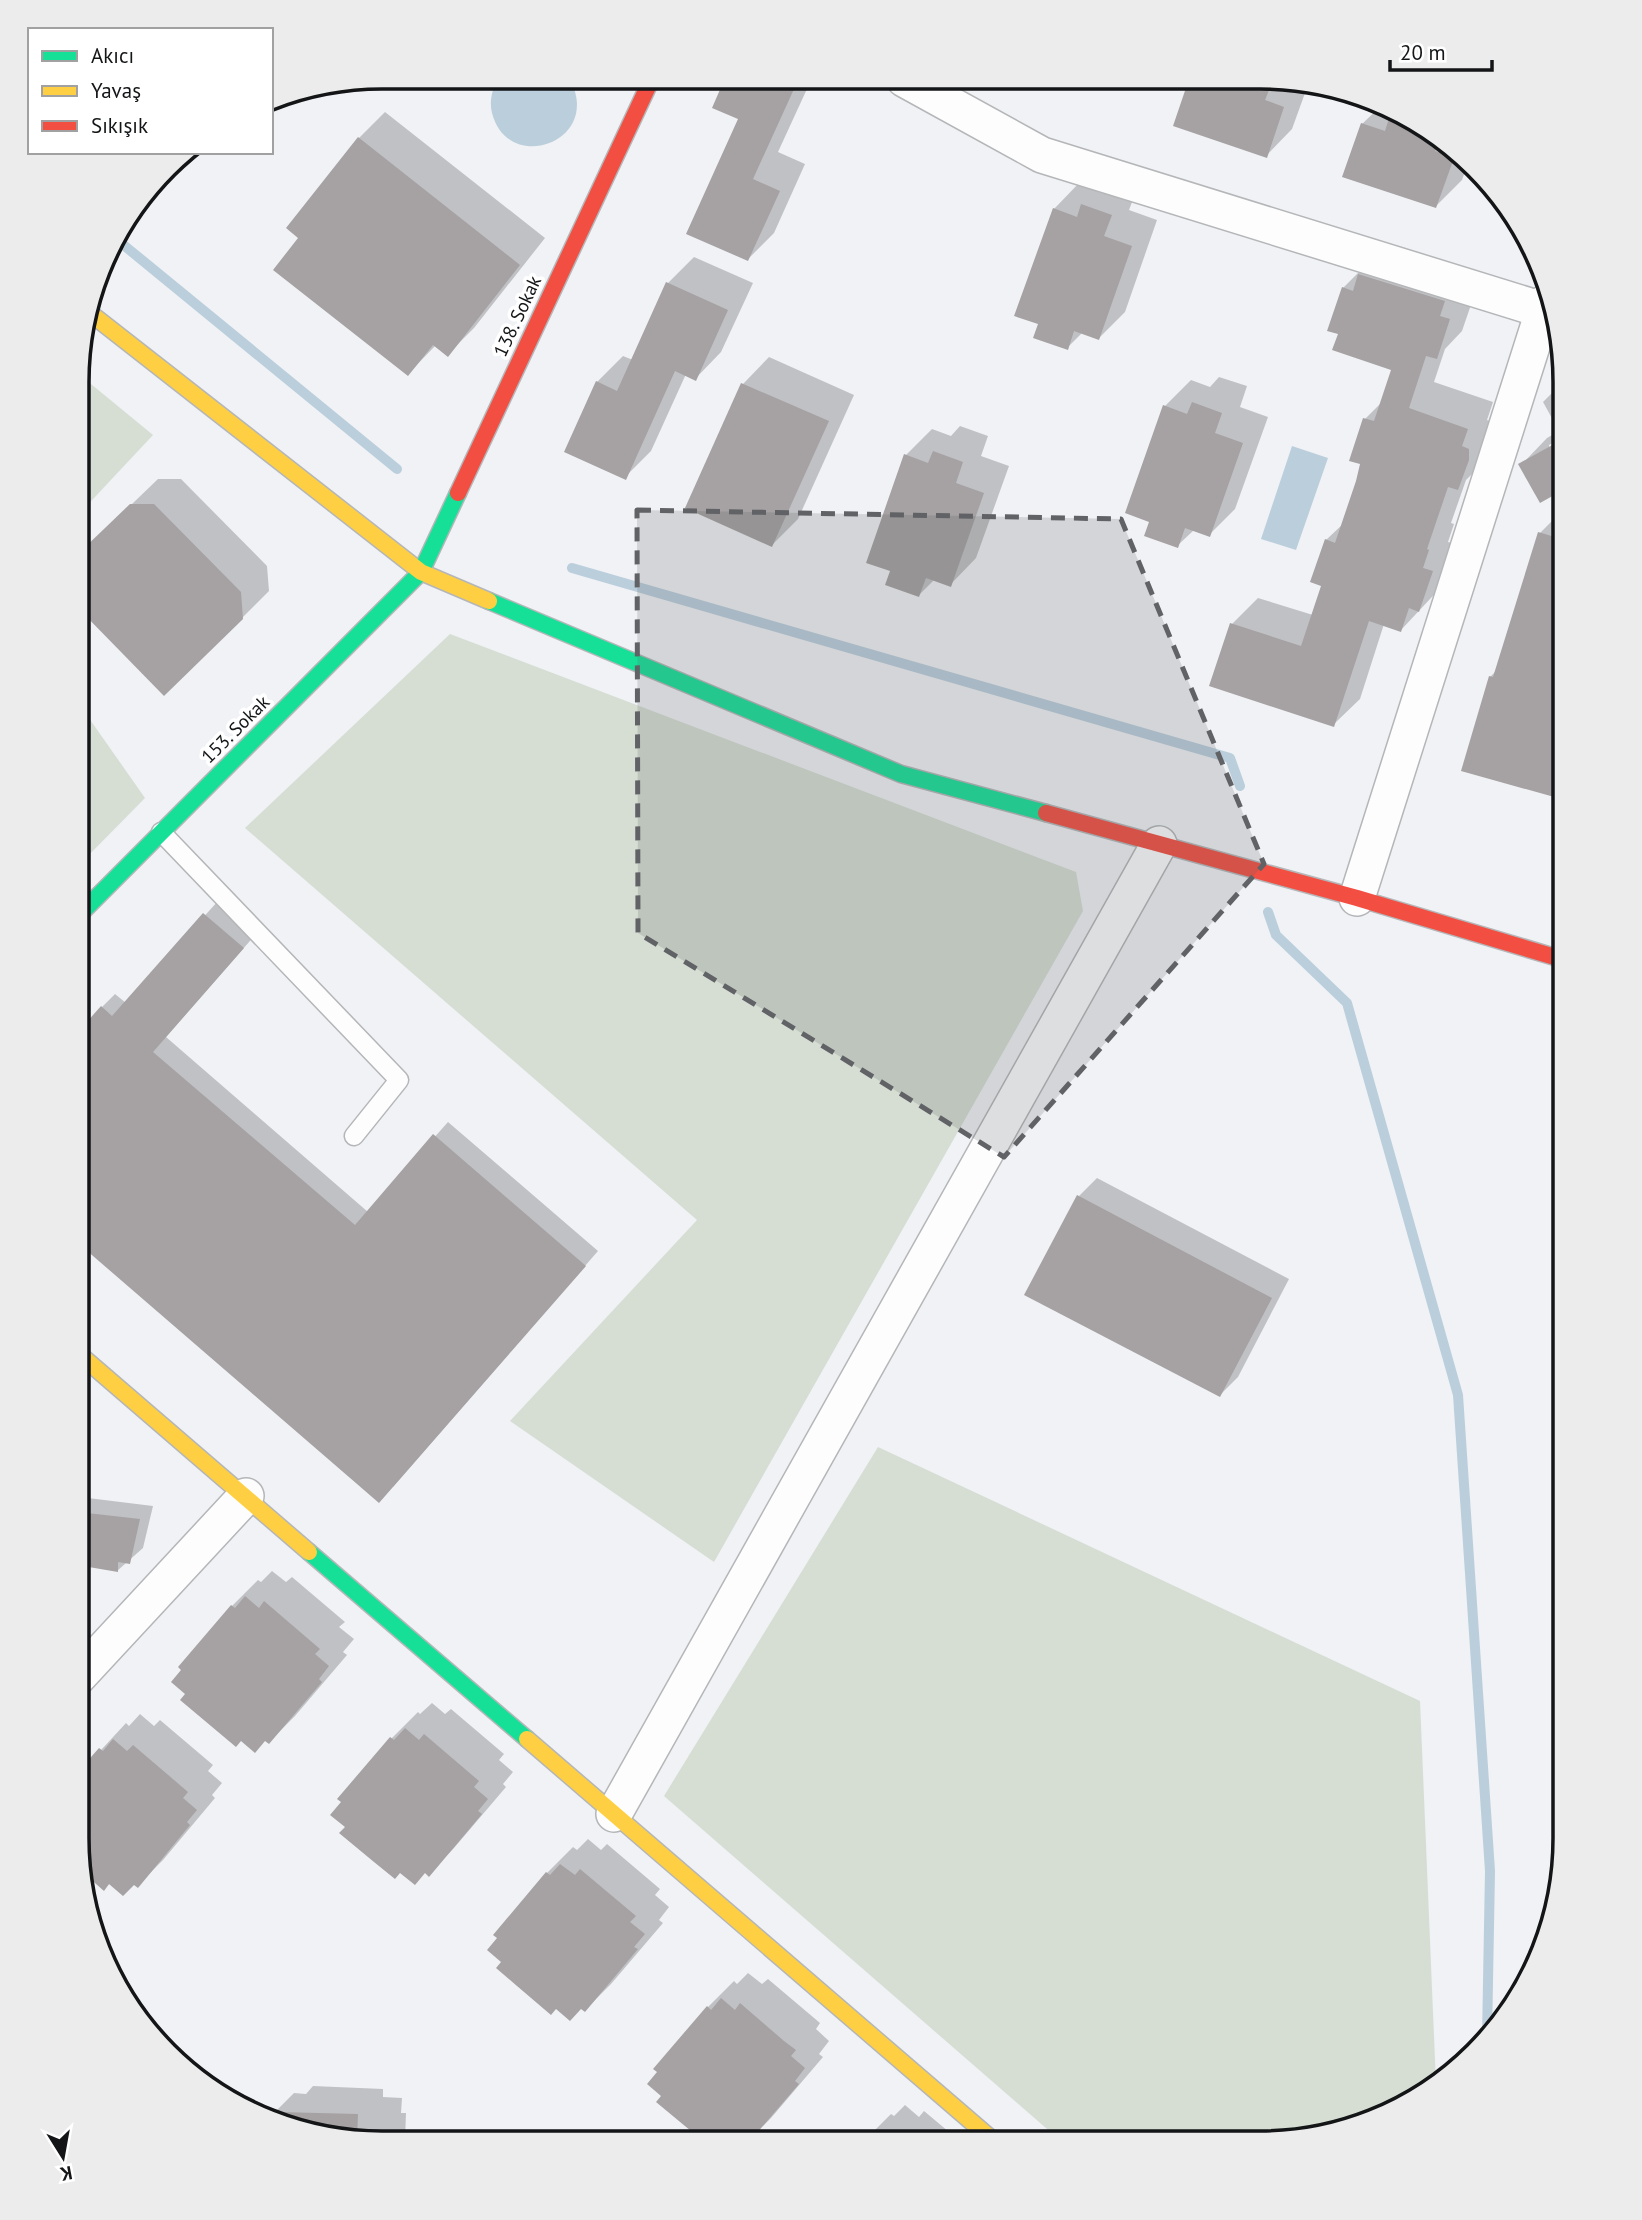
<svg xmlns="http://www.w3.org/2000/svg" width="1642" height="2220" font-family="'PT Sans',sans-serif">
<rect width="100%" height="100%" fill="#f0f2f5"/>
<g fill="#d6ded4">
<path d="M 80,375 L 153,435 L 79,514 Z"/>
<path d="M 450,634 L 1076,872 L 1083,911 L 714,1562 L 510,1421 L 697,1220 L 245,828 Z"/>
<path d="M 79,704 L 145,798 L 79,865 Z"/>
<path d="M 878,1447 L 1420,1701 L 1436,2084 L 1395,2111 L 1260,2143 L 1062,2142 L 664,1796 Z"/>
</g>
<g fill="#bbcedc">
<path d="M 500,77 L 569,78 C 605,141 508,176 492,113 C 489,101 492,87 500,77 Z"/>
<path d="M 1292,446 L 1328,458 L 1296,550 L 1261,539 Z"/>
</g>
<g fill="#0003">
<path d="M 727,78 L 812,78 L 778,152 L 805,164 L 774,233 L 748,259 L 740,118 Z"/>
<path d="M 1191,79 L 1300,80 L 1309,82 L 1292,129 L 1266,156 Z"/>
<path d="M 1383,104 L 1445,140 L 1467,166 L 1462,180 L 1436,206 L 1362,124 Z"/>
<path d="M 385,112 L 545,238 L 474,328 L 448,354 L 436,345 L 408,374 L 300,237 L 288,228 L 359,138 Z"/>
<path d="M 181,152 L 189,152 L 152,187 Z"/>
<path d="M 1080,182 L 1137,189 L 1129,210 L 1157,220 L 1125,312 L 1099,338 L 1083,332 L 1067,348 L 1041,323 L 1054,209 Z"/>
<path d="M 694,257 L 753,283 L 721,352 L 695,379 L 686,374 L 651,451 L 625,477 L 597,382 L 623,356 L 633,360 L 668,283 Z"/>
<path d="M 1369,262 L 1475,293 L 1462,331 L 1445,349 L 1434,382 L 1493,402 L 1487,420 L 1494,423 L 1484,462 L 1466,480 L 1451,523 L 1454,524 L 1448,542 L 1458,545 L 1445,583 L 1401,630 L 1384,624 L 1360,699 L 1333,725 L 1232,624 L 1258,598 L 1313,615 L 1323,585 L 1326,540 L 1344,523 L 1362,463 L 1351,460 L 1365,419 L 1383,401 L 1394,369 L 1340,333 L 1343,288 Z"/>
<path d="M 769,357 L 854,395 L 798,519 L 772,545 L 687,508 L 743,384 Z"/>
<path d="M 1219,377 L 1247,386 L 1240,407 L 1268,417 L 1235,509 L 1209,535 L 1194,530 L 1177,546 L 1165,406 L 1191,380 L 1210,387 Z"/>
<path d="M 1565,380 L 1565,436 L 1549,445 L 1549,449 L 1521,465 L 1547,438 L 1559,431 L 1543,402 Z"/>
<path d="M 960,426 L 988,436 L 981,456 L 1009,466 L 976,558 L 950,585 L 935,579 L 919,595 L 906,455 L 932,429 L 951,436 Z"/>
<path d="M 158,479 L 181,479 L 267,566 L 269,591 L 242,618 L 79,555 Z"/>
<path d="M 1565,508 L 1565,799 L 1490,677 L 1497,670 L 1540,533 Z"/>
<path d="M 218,901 L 256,934 L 166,1037 L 368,1212 L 448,1122 L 598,1251 L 393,1487 L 102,1007 L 115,994 L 126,1003 Z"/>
<path d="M 1097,1178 L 1289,1279 L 1238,1377 L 1220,1395 L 1079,1196 Z"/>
<path d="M 78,1463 L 88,1498 L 153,1506 L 143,1548 L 117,1571 L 77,1563 Z"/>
<path d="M 272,1571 L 286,1582 L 292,1577 L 345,1622 L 339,1627 L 354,1639 L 343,1652 L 347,1655 L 295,1716 L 269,1742 L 232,1606 L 258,1580 L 261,1582 Z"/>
<path d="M 432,1703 L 445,1714 L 451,1709 L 504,1754 L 499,1760 L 513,1772 L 503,1784 L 506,1787 L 454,1848 L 429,1874 L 347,1826 L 343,1802 L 340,1799 L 392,1738 L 418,1712 L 420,1714 Z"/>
<path d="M 140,1714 L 154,1726 L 160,1720 L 213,1765 L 208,1771 L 222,1783 L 212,1795 L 215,1798 L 163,1860 L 137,1886 L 134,1883 L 110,1883 L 104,1889 L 85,1873 L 77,1838 L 77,1776 L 126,1723 L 129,1726 Z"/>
<path d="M 588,1839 L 601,1850 L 607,1844 L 660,1889 L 655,1895 L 669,1907 L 659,1920 L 663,1923 L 611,1984 L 585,2010 L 547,1873 L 573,1847 L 577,1850 Z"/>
<path d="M 748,1973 L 762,1984 L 768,1979 L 820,2023 L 816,2029 L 829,2041 L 819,2054 L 823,2057 L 771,2118 L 747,2142 L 705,2141 L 659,2102 L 708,2007 L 734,1981 L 737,1984 Z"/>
<path d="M 313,2086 L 383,2089 L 383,2097 L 402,2098 L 401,2113 L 406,2113 L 405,2141 L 343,2140 L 273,2114 L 294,2093 L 306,2094 Z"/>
<path d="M 905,2105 L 919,2117 L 924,2111 L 961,2142 L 863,2142 L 891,2114 L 894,2116 Z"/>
</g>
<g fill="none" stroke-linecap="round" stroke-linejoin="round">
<g stroke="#bbcedc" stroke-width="10">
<path d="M 115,238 L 397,469"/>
<path d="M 572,568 L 1230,758 L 1240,786"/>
<path d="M 1268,912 L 1276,935 L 1347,1003 L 1458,1395 L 1490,1871 L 1487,2038"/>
</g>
</g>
<g fill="#a6a1a2">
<path d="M 725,78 L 799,78 L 753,179 L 780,191 L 748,261 L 686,234 L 738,119 L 712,108 Z"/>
<path d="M 1189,79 L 1273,80 L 1265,100 L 1284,107 L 1267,158 L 1173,126 Z"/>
<path d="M 1392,109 L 1440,137 L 1435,151 L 1454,158 L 1436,208 L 1342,177 L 1361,123 L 1385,131 Z"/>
<path d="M 358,137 L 520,265 L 448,357 L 433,345 L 408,376 L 273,270 L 298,238 L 286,228 Z"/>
<path d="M 1081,204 L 1112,215 L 1104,236 L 1132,246 L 1099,340 L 1074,331 L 1068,350 L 1033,338 L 1038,324 L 1014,316 L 1053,208 L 1077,217 Z"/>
<path d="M 1358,274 L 1445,301 L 1440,316 L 1450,319 L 1437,359 L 1426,356 L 1409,408 L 1468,429 L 1462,446 L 1469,449 L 1469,460 L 1458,490 L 1448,487 L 1427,549 L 1429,550 L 1423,568 L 1433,571 L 1419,612 L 1409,608 L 1401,632 L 1369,621 L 1334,727 L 1209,686 L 1230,623 L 1301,646 L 1321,586 L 1310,582 L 1325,539 L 1335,543 L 1356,481 L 1360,464 L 1349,461 L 1363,418 L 1374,421 L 1391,370 L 1332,350 L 1338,334 L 1327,331 L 1342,287 L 1353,291 Z"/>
<path d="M 666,282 L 728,310 L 696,381 L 675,371 L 626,480 L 564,452 L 596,381 L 617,391 Z"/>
<path d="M 741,383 L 829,421 L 772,547 L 685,508 Z"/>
<path d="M 1192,402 L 1222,413 L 1215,433 L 1243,443 L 1210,537 L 1185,528 L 1178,548 L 1144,536 L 1149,522 L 1125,513 L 1163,405 L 1187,414 Z"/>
<path d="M 1565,438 L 1565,489 L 1540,503 L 1518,464 Z"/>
<path d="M 933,451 L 963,462 L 956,483 L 984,493 L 951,587 L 926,578 L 919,597 L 885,585 L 890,571 L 866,563 L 904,454 L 928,463 Z"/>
<path d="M 130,504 L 154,504 L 241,592 L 243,619 L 164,696 L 79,609 L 79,553 Z"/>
<path d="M 1538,532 L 1565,540 L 1565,800 L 1461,771 L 1489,676 L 1493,677 Z"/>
<path d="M 203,913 L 244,948 L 153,1052 L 355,1225 L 433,1134 L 586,1266 L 379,1503 L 78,1243 L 78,1032 L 101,1006 L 112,1016 Z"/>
<path d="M 1077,1195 L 1272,1298 L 1220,1397 L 1024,1295 Z"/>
<path d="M 78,1512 L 140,1519 L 130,1564 L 118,1562 L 118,1572 L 77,1565 Z"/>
<path d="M 245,1596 L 259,1608 L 264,1601 L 320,1649 L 315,1654 L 329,1666 L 319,1679 L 322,1682 L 269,1744 L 265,1741 L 255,1753 L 241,1741 L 236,1747 L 180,1700 L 185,1694 L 171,1682 L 181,1670 L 178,1667 L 231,1605 L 235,1608 Z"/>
<path d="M 405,1728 L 419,1740 L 424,1734 L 479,1781 L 474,1787 L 488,1799 L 478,1811 L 482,1814 L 429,1877 L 425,1873 L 415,1885 L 400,1873 L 395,1879 L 374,1862 L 339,1833 L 345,1827 L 330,1815 L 341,1802 L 337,1799 L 390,1737 L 394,1740 Z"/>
<path d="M 113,1739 L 127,1751 L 133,1745 L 167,1774 L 188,1792 L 183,1798 L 197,1810 L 187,1822 L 190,1825 L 138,1888 L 134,1885 L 123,1896 L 109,1884 L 104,1891 L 86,1875 L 77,1838 L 77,1773 L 99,1748 L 103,1751 Z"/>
<path d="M 560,1864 L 575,1875 L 580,1869 L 636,1916 L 630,1922 L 645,1934 L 634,1947 L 638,1949 L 585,2012 L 581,2009 L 570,2021 L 556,2009 L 551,2015 L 517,1986 L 496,1968 L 501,1962 L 487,1950 L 497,1938 L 493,1935 L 546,1872 L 550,1875 Z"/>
<path d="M 721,1998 L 735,2010 L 740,2003 L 784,2041 L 796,2050 L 791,2056 L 805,2068 L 795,2081 L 799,2084 L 749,2142 L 703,2141 L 656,2102 L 661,2096 L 647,2084 L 657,2072 L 653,2069 L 707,2006 L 711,2010 Z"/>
<path d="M 279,2112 L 358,2114 L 357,2140 L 343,2140 L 278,2116 Z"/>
</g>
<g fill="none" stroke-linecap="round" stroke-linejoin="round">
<defs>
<path id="lane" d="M 161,832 L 399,1080 L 354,1136"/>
<g id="street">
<path d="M 904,79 L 1042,155 L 1549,312"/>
<path d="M 1357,898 L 1546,302"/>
<path d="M 77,1678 L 246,1496"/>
<path d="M 614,1814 L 1159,844"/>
</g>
<g id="fast">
<path d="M 489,601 L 901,774 L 1046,813"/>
<path d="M 79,915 L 421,572 L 458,493"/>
<path d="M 309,1552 L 527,1739"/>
</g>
<g id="slow">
<path d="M 90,313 L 421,572 L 489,601"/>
<path d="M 78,1353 L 309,1552"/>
<path d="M 527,1739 L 995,2142"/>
</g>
<g id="jam">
<path d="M 458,493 L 652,78"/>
<path d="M 1046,813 L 1357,898 L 1565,960"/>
</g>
</defs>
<use href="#lane" stroke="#b4b6b8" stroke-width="21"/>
<use href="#street" stroke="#b4b6b8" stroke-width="38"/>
<use href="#fast" stroke="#b4b6b8" stroke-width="19"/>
<use href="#slow" stroke="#b4b6b8" stroke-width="19"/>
<use href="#jam" stroke="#b4b6b8" stroke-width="19"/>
<use href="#lane" stroke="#fdfdfe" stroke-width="18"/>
<use href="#street" stroke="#fdfdfe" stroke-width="35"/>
<use href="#fast" stroke="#16e098" stroke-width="16"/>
<use href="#slow" stroke="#ffcf43" stroke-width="16"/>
<use href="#jam" stroke="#f24e42" stroke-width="16"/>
</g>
<path fill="#606265" fill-opacity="0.2" stroke="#606265" stroke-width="5" stroke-dasharray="14 9" stroke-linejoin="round" d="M 637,510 L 1121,519 L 1264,864 L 1004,1157 L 638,933 Z"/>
<g text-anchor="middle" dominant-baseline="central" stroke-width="7" stroke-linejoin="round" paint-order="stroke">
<g font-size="19" fill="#131517" stroke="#fff">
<text transform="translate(517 316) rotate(-65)">138. Sokak</text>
<text transform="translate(235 729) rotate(-45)">153. Sokak</text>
</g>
</g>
<path d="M0 0H1642V2220H0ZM382 89H1260A293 293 0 0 1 1553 382V1838A293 293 0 0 1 1260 2131H382A293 293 0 0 1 89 1838V382A293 293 0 0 1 382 89Z" fill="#ececec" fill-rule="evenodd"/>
<path fill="none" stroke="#131517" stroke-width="3.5" d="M382 89H1260A293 293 0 0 1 1553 382V1838A293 293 0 0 1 1260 2131H382A293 293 0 0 1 89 1838V382A293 293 0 0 1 382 89Z"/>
<rect x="28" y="28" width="245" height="126" fill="#ffffff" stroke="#a1a1a2" stroke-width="2"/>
<rect x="42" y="51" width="35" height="10" fill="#16e098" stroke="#a1a1a2" stroke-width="2"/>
<text x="91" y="63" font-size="21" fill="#131517">Akıcı</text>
<rect x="42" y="86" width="35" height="10" fill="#ffcf43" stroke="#a1a1a2" stroke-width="2"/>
<text x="91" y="98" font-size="21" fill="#131517">Yavaş</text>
<rect x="42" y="121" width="35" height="10" fill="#f24e42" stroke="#a1a1a2" stroke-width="2"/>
<text x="91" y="133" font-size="21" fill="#131517">Sıkışık</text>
<g transform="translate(63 2157) rotate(169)" stroke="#ffffff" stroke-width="5" paint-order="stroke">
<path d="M0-5L12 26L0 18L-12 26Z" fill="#131517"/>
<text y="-10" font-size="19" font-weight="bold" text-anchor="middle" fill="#131517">K</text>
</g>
<path d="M1390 60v10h102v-10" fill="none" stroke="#131517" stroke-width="3.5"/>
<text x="1400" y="60" font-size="21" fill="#131517" stroke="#ffffff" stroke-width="5" paint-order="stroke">20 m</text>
</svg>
